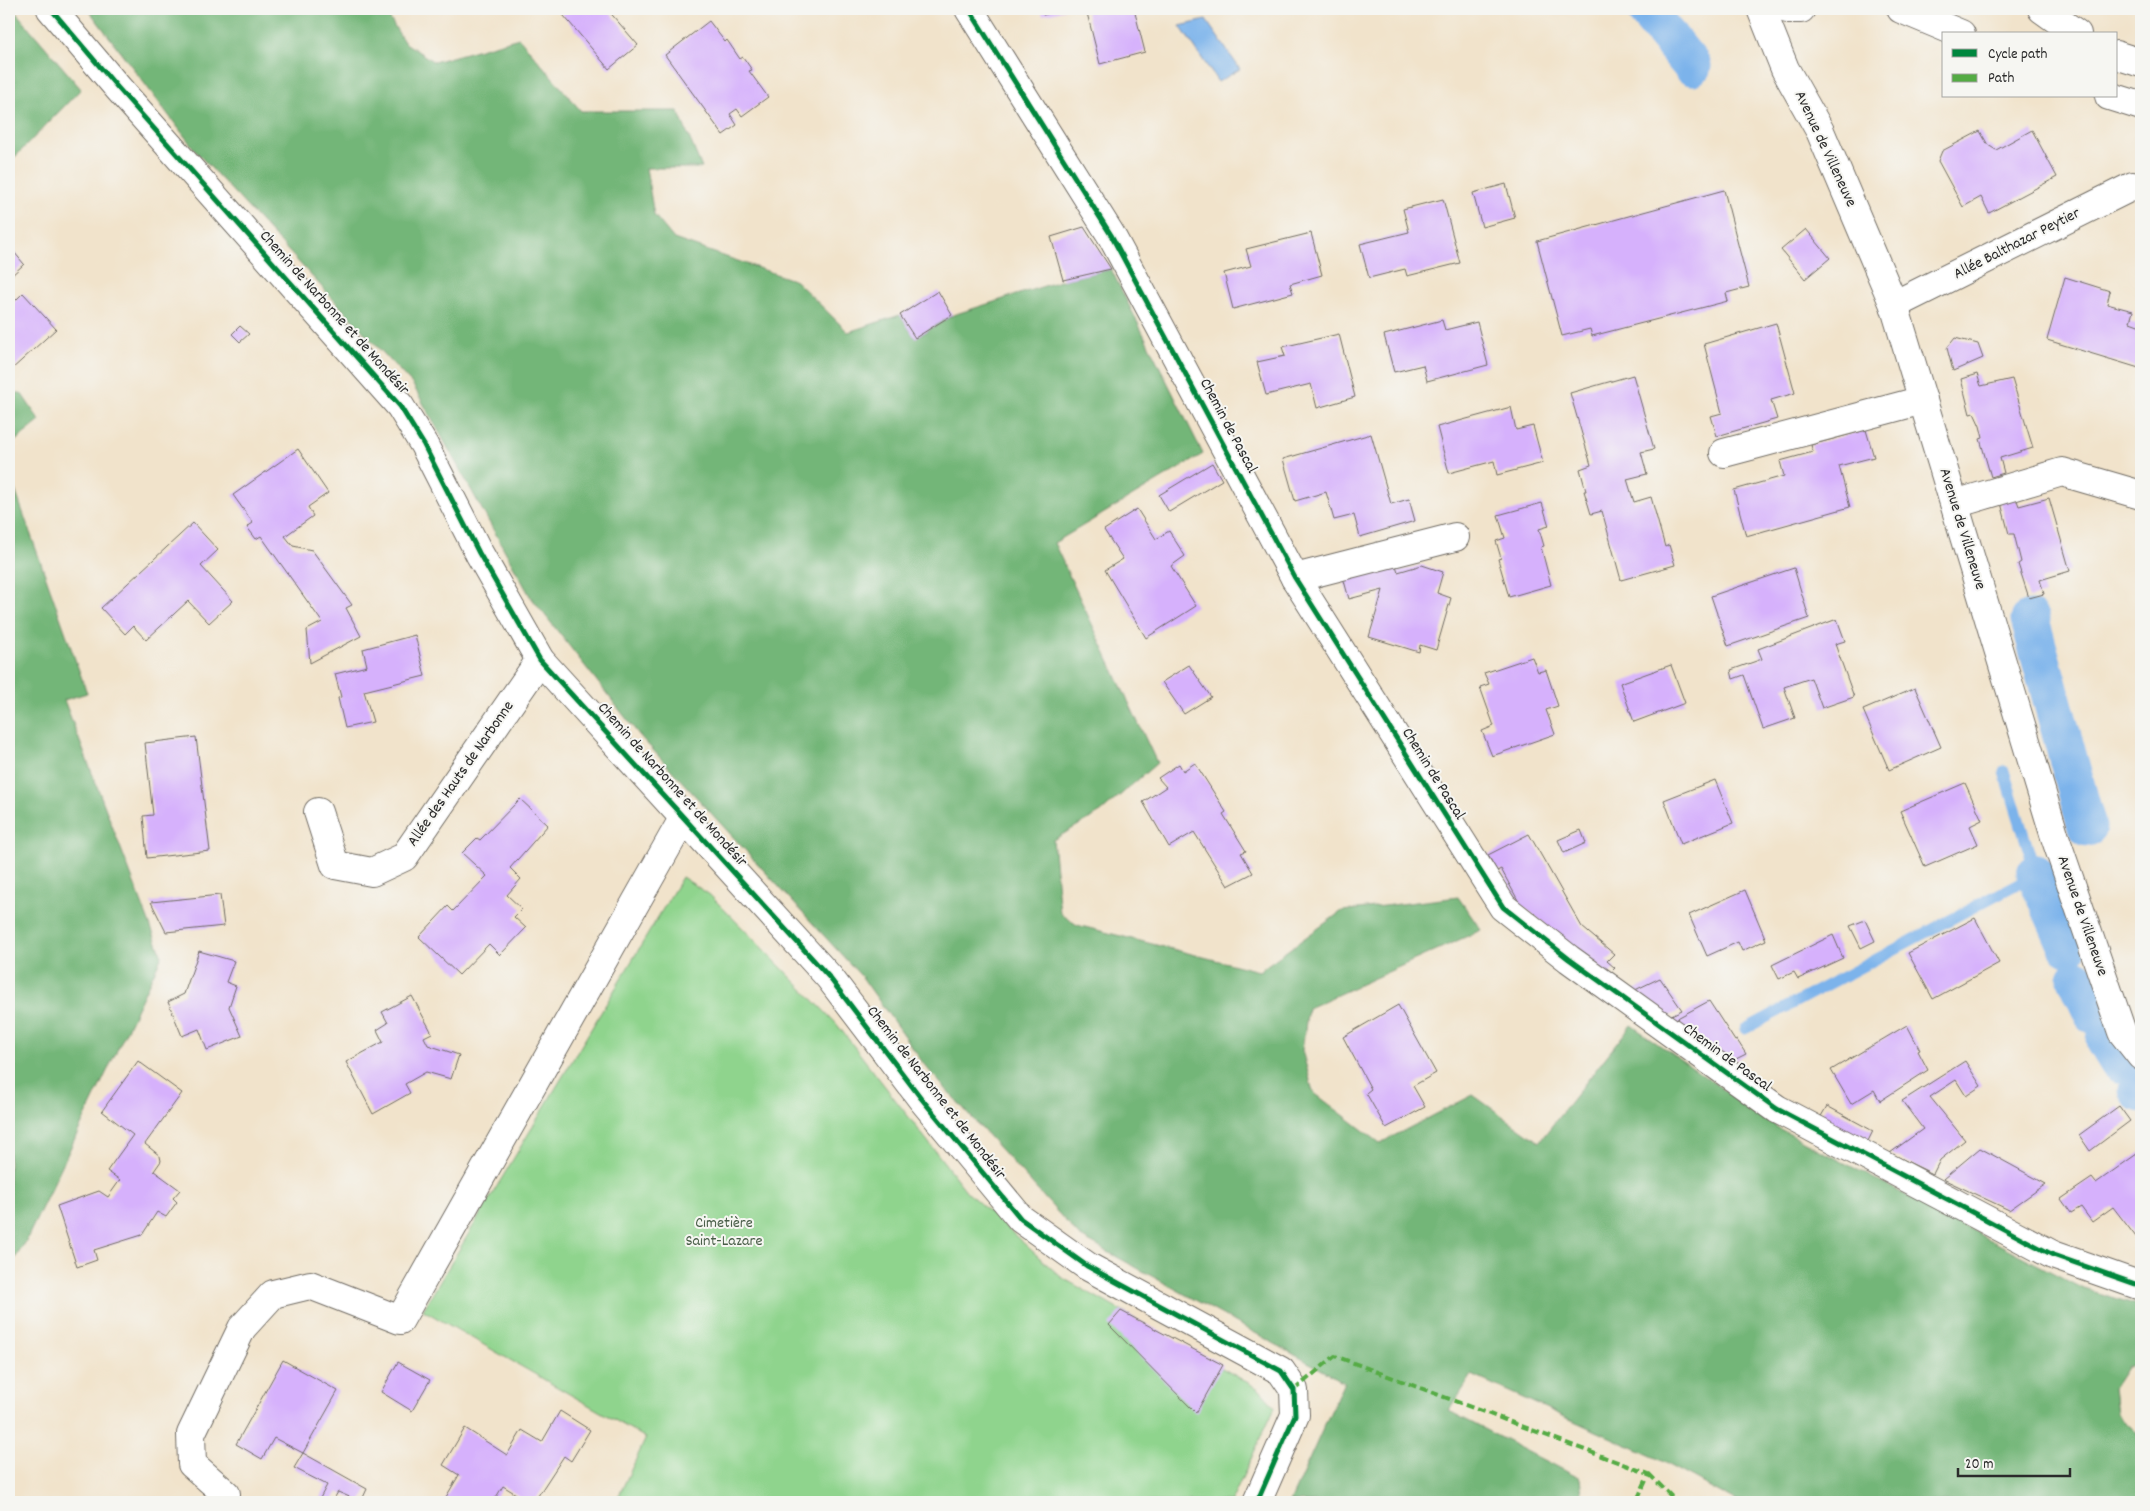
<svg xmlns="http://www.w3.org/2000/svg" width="2150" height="1511" font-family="Dekko,sans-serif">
<rect width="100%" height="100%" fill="#f6f6f2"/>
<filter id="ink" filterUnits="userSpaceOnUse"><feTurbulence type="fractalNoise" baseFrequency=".02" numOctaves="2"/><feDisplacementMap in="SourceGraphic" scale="10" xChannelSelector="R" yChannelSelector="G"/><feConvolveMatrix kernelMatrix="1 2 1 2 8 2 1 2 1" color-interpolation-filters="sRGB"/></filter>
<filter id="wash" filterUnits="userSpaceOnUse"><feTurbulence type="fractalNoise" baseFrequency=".0096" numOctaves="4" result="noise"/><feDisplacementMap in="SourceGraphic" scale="20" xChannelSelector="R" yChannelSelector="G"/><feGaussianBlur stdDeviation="1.12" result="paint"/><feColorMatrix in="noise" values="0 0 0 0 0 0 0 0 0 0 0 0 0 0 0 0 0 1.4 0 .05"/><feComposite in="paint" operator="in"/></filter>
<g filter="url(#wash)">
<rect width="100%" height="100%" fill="#f1e3cb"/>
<path fill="#8fd48d" stroke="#5d805c" d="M 682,877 L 710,895 L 835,1022 L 967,1192 L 1061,1277 L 1259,1389 L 1275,1407 L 1231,1502 L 616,1502 L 646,1438 L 423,1310 Z"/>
<g fill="#73b678" stroke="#4f7052">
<path d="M 9,9 L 13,9 L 81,89 L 15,157 L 9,154 Z"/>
<path d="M 88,9 L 384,9 L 404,42 L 434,62 L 519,38 L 581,111 L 678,111 L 702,168 L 646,168 L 654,215 L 674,239 L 796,281 L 848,332 L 900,315 L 915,338 L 953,315 L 1063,280 L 1111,269 L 1203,454 L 1054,543 L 1157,763 L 1101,812 L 1053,840 L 1060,913 L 1077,925 L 1259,971 L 1342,911 L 1458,897 L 1481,930 L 1308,1008 L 1302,1050 L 1313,1092 L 1380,1143 L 1473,1095 L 1539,1142 L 1631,1025 L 1780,1129 L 2084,1289 L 2141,1306 L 2141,1360 L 2128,1367 L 2113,1390 L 2116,1414 L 2141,1436 L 2141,1502 L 1738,1502 L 1656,1458 L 1472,1375 L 1449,1411 L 1580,1479 L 1583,1502 L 1290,1502 L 1344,1382 L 1079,1236 L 926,1067 L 862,977 L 640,736 L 530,596 L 413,385 L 198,154 Z"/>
<path d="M 9,393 L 21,393 L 40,421 L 9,446 Z"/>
<path d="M 9,473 L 87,693 L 64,700 L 162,956 L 25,1243 L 9,1268 Z"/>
</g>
<path fill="#7cb3eb" stroke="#546f8b" d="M 1206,20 L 1240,69 L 1218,82 L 1180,26 Z"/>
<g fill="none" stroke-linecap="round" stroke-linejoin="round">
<path stroke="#7cb3eb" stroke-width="11" d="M 1745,1029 L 2036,874 L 2004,771"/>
<g stroke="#7cb3eb" stroke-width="39">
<path d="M 1645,9 L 1692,66"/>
<path d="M 2030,620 L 2087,827"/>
<path d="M 2036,874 L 2068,947"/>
<path d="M 2077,979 L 2093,1014"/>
<path d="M 2105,1040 L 2119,1063"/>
<path d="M 2138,1089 L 2141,1093"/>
</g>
</g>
<g id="blocks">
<g fill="#d6b1fc">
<path d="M 558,9 L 607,9 L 638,45 L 609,69 Z"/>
<path d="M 1041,9 L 1066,9 L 1043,15 Z"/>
<path d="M 1086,9 L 1134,9 L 1145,52 L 1100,64 Z"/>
<path d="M 709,21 L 725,42 L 727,40 L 740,59 L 743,57 L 752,70 L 749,71 L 768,97 L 742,116 L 737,109 L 730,114 L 737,125 L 723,135 L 665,55 Z"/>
<path d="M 2032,130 L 2057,177 L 1989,213 L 1981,197 L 1963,207 L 1938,161 L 1942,151 L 1980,131 L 1988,145 L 1996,150 Z"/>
<path d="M 1506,184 L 1515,218 L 1482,227 L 1473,193 Z"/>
<path d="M 1724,190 L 1749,287 L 1726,293 L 1728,301 L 1592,336 L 1590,329 L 1562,336 L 1537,241 Z"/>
<path d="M 1443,199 L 1460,263 L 1407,276 L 1405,269 L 1369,278 L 1360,244 L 1409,232 L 1403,209 Z"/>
<path d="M 1084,227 L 1111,269 L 1063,280 L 1051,237 Z"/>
<path d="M 1806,229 L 1830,258 L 1805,279 L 1781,250 Z"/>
<path d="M 1311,233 L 1322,275 L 1290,284 L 1293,293 L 1233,309 L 1224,273 L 1251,266 L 1246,249 Z"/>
<path d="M 9,246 L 24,264 L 9,278 Z"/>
<path d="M 2065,277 L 2110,291 L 2107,304 L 2133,311 L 2130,322 L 2141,326 L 2141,361 L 2139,368 L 2047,340 Z"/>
<path d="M 938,291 L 952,315 L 915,338 L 900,315 Z"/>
<path d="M 23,293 L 56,329 L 11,370 L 9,368 L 9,307 Z"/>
<path d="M 1442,320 L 1445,330 L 1477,322 L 1488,365 L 1427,381 L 1423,365 L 1394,372 L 1384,335 Z"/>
<path d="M 1776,323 L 1795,393 L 1771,400 L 1777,419 L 1717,436 L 1711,416 L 1722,413 L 1704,344 Z"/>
<path d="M 240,326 L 249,334 L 240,342 L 232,334 Z"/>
<path d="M 1339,334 L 1355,397 L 1317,408 L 1311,384 L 1266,395 L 1257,362 L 1285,356 L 1282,347 Z"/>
<path d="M 1955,338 L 1978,344 L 1983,358 L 1953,371 L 1947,348 Z"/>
<path d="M 1977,374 L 1981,386 L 2012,379 L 2033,448 L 2000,458 L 2004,473 L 1991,477 L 1980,439 L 1983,438 L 1980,426 L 1974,413 L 1970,414 L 1961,379 Z"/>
<path d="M 1633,375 L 1654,449 L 1641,452 L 1647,474 L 1627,479 L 1634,502 L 1651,497 L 1665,547 L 1669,545 L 1675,565 L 1621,580 L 1602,511 L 1591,514 L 1584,491 L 1586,491 L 1580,469 L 1591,465 L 1570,393 Z"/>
<path d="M 1511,407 L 1516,430 L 1533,426 L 1543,463 L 1497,475 L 1494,461 L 1449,473 L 1437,427 Z"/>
<path d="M 1866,430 L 1874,457 L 1839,466 L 1850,507 L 1746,536 L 1734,490 L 1784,476 L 1780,461 L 1813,452 L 1811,445 Z"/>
<path d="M 1371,434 L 1391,504 L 1409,499 L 1415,521 L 1360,537 L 1354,515 L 1334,520 L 1326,492 L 1295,501 L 1283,459 Z"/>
<path d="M 298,449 L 328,493 L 308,507 L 313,516 L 285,536 L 293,546 L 312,550 L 352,605 L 346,608 L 361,636 L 310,663 L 307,630 L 322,622 L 261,536 L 256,539 L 247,527 L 253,523 L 233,495 Z"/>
<path d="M 1212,463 L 1222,480 L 1169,512 L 1159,495 Z"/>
<path d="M 2015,495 L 2019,506 L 2049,498 L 2070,571 L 2040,580 L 2044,594 L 2029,598 L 2018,564 L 2021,562 L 2014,534 L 2009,534 L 2000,499 Z"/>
<path d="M 1542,503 L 1549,526 L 1539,529 L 1544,546 L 1541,547 L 1551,585 L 1509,597 L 1498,559 L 1501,558 L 1496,541 L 1505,538 L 1498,515 Z"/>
<path d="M 1137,509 L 1156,539 L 1169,531 L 1185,556 L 1171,566 L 1196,606 L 1146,638 L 1105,570 L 1123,559 L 1104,530 Z"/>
<path d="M 193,523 L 218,550 L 201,566 L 233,601 L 209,623 L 188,601 L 146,640 L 133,626 L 125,634 L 101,608 Z"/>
<path d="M 1395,562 L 1398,572 L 1422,565 L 1443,572 L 1437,593 L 1451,598 L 1436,650 L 1420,645 L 1419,652 L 1369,637 L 1383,590 L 1349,599 L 1343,577 Z"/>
<path d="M 1794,568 L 1809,618 L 1728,646 L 1711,596 Z"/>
<path d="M 1837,619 L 1845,641 L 1835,644 L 1854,697 L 1822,708 L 1811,678 L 1784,687 L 1795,718 L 1763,729 L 1744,675 L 1733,679 L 1731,670 L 1762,659 L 1758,649 Z"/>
<path d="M 415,635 L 425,676 L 364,691 L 373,722 L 345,728 L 338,698 L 341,697 L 335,674 L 367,666 L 363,649 Z"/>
<path d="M 1532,657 L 1538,672 L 1546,670 L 1558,706 L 1546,710 L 1555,734 L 1492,756 L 1482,731 L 1494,726 L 1480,687 L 1489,684 L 1484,673 Z"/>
<path d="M 1189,665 L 1211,697 L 1184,714 L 1162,682 Z"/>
<path d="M 1671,665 L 1685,703 L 1634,722 L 1620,683 Z"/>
<path d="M 1915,688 L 1941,747 L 1889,770 L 1863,710 Z"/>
<path d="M 196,737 L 210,851 L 147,858 L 143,816 L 153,815 L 145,743 Z"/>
<path d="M 1195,763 L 1226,812 L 1223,814 L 1246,851 L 1241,853 L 1253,873 L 1228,886 L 1194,832 L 1169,847 L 1143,802 L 1166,787 L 1158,778 L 1179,764 L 1183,771 Z"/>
<path d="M 1715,780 L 1733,823 L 1681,844 L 1664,800 Z"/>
<path d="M 1965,783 L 1982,820 L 1970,826 L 1978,844 L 1925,867 L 1900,811 Z"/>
<path d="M 520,799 L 548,825 L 510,868 L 521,879 L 507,895 L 522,909 L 514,917 L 526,928 L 500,955 L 489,944 L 459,975 L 419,937 L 448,906 L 453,911 L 487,876 L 462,853 L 477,838 L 480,840 Z"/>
<path d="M 1581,830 L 1586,843 L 1564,853 L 1558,840 Z"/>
<path d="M 1529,834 L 1582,927 L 1614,954 L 1607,961 L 1615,968 L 1608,975 L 1520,904 L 1501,869 L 1497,871 L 1488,855 Z"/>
<path d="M 1745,890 L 1766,940 L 1742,951 L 1738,942 L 1707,956 L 1689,915 Z"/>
<path d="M 220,895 L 224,926 L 166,932 L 151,902 Z"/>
<path d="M 1975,918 L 1999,963 L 1933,999 L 1908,953 Z"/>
<path d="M 1865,920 L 1875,941 L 1861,948 L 1850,926 Z"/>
<path d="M 1833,935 L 1843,958 L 1798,979 L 1794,972 L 1779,979 L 1772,965 Z"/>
<path d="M 199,951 L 234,961 L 226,982 L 236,986 L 229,1007 L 242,1036 L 207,1050 L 199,1029 L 182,1036 L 168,1002 L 184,994 Z"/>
<path d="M 1660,978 L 1682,1010 L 1665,1018 L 1631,992 Z"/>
<path d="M 412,996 L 432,1033 L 424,1037 L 428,1045 L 459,1055 L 451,1079 L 426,1072 L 405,1084 L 410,1093 L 373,1114 L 346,1062 L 383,1042 L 377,1030 L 388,1023 L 382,1012 Z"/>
<path d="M 1709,1001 L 1735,1041 L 1737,1040 L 1746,1054 L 1732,1061 L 1670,1022 Z"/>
<path d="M 1398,1005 L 1436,1073 L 1413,1086 L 1425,1107 L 1386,1128 L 1366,1093 L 1371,1089 L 1343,1037 Z"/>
<path d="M 1907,1025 L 1920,1050 L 1918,1051 L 1928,1070 L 1880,1101 L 1874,1090 L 1851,1104 L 1831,1070 Z"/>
<path d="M 138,1061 L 182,1093 L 145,1144 L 160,1156 L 161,1161 L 154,1171 L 180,1190 L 173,1198 L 177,1202 L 166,1217 L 157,1212 L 142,1235 L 94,1250 L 97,1260 L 77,1267 L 57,1206 L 99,1191 L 108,1197 L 120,1180 L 107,1171 L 133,1135 L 102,1111 Z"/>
<path d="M 1965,1061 L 1981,1086 L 1966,1096 L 1956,1080 L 1930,1097 L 1965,1140 L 1940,1160 L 1933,1174 L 1890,1153 L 1923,1129 L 1902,1101 Z"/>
<path d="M 1827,1106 L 1873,1131 L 1867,1143 L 1820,1118 Z"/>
<path d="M 2119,1106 L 2130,1121 L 2090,1151 L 2079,1135 Z"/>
<path d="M 1980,1148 L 2046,1184 L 2009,1210 L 1943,1179 Z"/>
<path d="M 2141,1151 L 2141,1233 L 2136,1237 L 2113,1207 L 2092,1222 L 2081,1207 L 2071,1213 L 2061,1199 L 2092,1178 L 2096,1183 Z"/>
<path d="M 1121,1311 L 1223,1365 L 1196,1413 L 1109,1325 Z"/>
<path d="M 283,1360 L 338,1391 L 303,1453 L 274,1438 L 262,1459 L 236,1444 Z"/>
<path d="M 398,1362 L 430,1380 L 412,1411 L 381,1392 Z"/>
<path d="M 560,1411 L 590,1430 L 571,1461 L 564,1456 L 534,1502 L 529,1502 L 503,1486 L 493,1502 L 443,1502 L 459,1475 L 443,1465 L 465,1428 L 507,1455 L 522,1430 L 542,1442 Z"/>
<path d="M 303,1453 L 367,1489 L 361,1502 L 338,1492 L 332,1502 L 318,1502 L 327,1485 L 294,1468 Z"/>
</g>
</g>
</g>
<g filter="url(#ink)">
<use href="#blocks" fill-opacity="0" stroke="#706b63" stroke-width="1"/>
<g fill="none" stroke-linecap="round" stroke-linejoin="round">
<defs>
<g id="minor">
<path d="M 51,9 L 118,88 L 400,406 L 424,445 L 479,553 L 540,660 L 829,977 L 921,1098 L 1021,1219 L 1087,1266 L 1281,1371 L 1294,1390 L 1295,1415 L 1257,1502"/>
<path d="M 969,9 L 1111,235 L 1295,578 L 1503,907 L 1569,959 L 1777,1109 L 2053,1255 L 2141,1286"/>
<path d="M 1761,9 L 1785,69 L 1820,131 L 1894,305 L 2055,837 L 2122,1032 L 2141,1056"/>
<path d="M 1894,305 L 2133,186 L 2141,188"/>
<path d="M 1724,453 L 1923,400"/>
<path d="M 1955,504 L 2062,472 L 2141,495"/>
<path d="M 1295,578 L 1455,537"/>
<path d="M 318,812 L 335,865 L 372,872 L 404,857 L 540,660"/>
<path d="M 226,1494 L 192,1464 L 191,1434 L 242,1328 L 273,1294 L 310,1285 L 400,1320 L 684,817"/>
</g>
<g id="major">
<path d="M 1787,9 L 1801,9"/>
<path d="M 1901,9 L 1961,34"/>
<path d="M 2042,9 L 2077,34"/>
<path d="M 2116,55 L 2141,63"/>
<path d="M 2109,96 L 2141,106"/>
</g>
</defs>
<use href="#minor" stroke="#706b63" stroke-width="30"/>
<use href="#major" stroke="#706b63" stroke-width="30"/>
<use href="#minor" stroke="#fff" stroke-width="28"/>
<use href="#major" stroke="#fff" stroke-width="28"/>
<g stroke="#54ab44" stroke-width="4" stroke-dasharray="8 4" stroke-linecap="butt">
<path d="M 1294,1390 L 1335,1356 L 1649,1474 L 1636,1502"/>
<path d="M 1649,1474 L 1677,1502"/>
</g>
<defs>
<g id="cycleway">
<path d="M 51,9 L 118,88 L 400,406 L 424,445 L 479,553 L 540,660 L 829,977 L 921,1098 L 1021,1219 L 1087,1266 L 1281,1371 L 1294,1390 L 1295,1415 L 1257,1502"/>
<path d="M 969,9 L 1111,235 L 1295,578 L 1503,907 L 1569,959 L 1777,1109 L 2053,1255 L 2141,1286"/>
</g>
</defs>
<use href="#cycleway" stroke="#f6f6f2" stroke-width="8"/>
<use href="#cycleway" stroke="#00873e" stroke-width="5"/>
</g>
</g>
<g text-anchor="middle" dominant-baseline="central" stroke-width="4" stroke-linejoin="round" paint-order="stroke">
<g font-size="16" fill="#2b2b2b" stroke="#f6f6f2">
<text transform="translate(1825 149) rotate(65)">Avenue de Villeneuve</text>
<text transform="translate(2017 244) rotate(-27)">Allée Balthazar Peytier</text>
<text transform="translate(334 313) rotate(48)">Chemin de Narbonne et de Mondésir</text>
<text transform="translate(1228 426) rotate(62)">Chemin de Pascal</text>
<text transform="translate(1962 529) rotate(73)">Avenue de Villeneuve</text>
<text transform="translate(461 774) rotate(-55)">Allée des Hauts de Narbonne</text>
<text transform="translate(1433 774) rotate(58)">Chemin de Pascal</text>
<text transform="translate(672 785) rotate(48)">Chemin de Narbonne et de Mondésir</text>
<text transform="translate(2082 916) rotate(71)">Avenue de Villeneuve</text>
<text transform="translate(1727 1058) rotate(36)">Chemin de Pascal</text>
<text transform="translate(936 1093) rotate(52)">Chemin de Narbonne et de Mondésir</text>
</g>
<g font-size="16" fill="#495e48" stroke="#f6f6f2">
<text x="724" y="1223">Cimetière<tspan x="724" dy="18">Saint-Lazare</tspan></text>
</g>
</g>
<rect width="2150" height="1511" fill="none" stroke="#f6f6f2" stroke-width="30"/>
<rect x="1942" y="32" width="175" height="65" fill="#f6f6f2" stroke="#a5a5a2"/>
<rect x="1952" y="49" width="25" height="8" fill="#00873e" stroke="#a5a5a2"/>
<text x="1988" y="58" font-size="15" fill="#2b2b2b">Cycle path</text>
<rect x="1952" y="74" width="25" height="8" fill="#54ab44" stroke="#a5a5a2"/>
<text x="1988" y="82" font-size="15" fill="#2b2b2b">Path</text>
<path d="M1958 1468v8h112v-8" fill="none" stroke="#2b2b2b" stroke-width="2.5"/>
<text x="1965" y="1468" font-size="15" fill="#2b2b2b" stroke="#f6f6f2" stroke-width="4" paint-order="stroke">20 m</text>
</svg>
